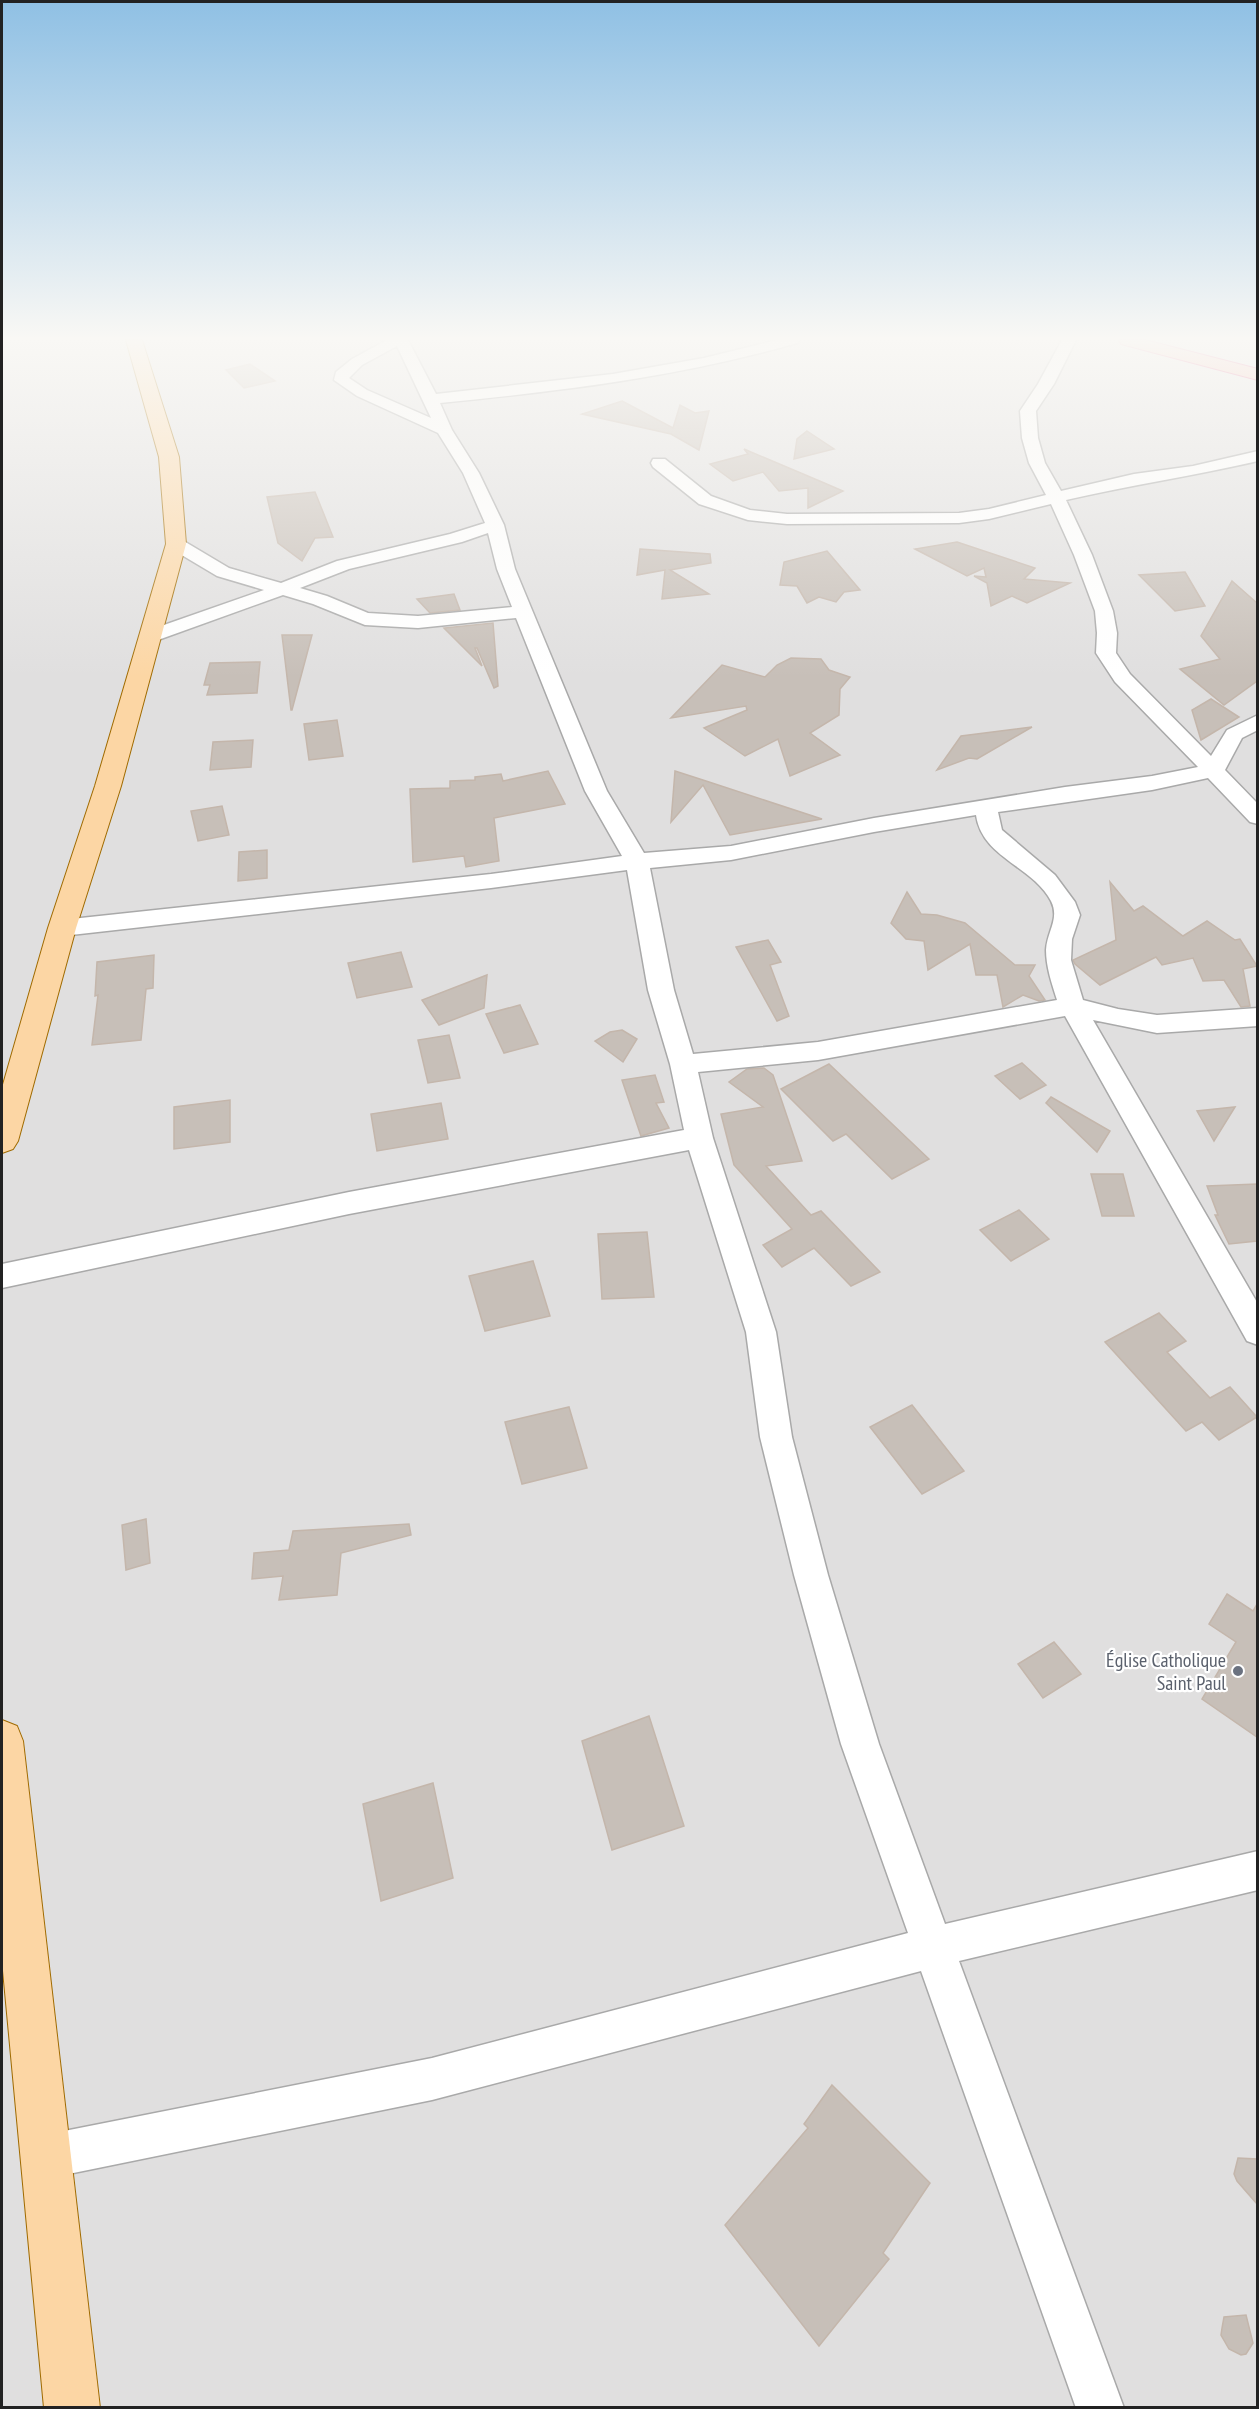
<svg xmlns="http://www.w3.org/2000/svg" width="1259" height="2409" font-family="'PT Sans Narrow',sans-serif">
<rect width="100%" height="100%" fill="#f2efe9"/>
<rect fill="#e0dfdf" x="2" y="340" width="1255" height="2067"/>
<g fill="#c7bfb8" stroke="#c4b6ab" stroke-width="1.5">
<path d="M 250,364 L 275,381 L 244,388 L 226,370 Z"/>
<path d="M 622,401 L 673,428 L 680,405 L 695,413 L 709,411 L 699,450 L 671,434 L 582,414 Z"/>
<path d="M 807,431 L 834,449 L 794,459 L 797,439 Z"/>
<path d="M 744,449 L 822,482 L 843,491 L 808,508 L 808,488 L 779,491 L 763,472 L 733,481 L 710,464 L 748,454 Z"/>
<path d="M 315,492 L 333,537 L 315,538 L 302,561 L 278,543 L 267,497 Z"/>
<path d="M 957,542 L 1035,568 L 1024,579 L 1070,583 L 1027,603 L 1012,596 L 991,606 L 987,583 L 974,576 L 986,577 L 984,568 L 967,576 L 915,549 Z"/>
<path d="M 640,549 L 710,554 L 711,563 L 670,570 L 709,594 L 662,599 L 665,570 L 637,575 Z"/>
<path d="M 827,551 L 860,590 L 844,592 L 836,602 L 819,597 L 807,603 L 797,586 L 780,585 L 784,562 Z"/>
<path d="M 1185,572 L 1205,606 L 1175,611 L 1139,575 Z"/>
<path d="M 1232,581 L 1257,603 L 1257,681 L 1224,705 L 1180,669 L 1220,659 L 1201,636 Z"/>
<path d="M 454,594 L 460,610 L 430,613 L 417,599 Z"/>
<path d="M 493,623 L 498,686 L 494,688 L 477,648 L 475,648 L 482,666 L 444,628 Z"/>
<path d="M 282,635 L 312,635 L 292,710 L 291,710 Z"/>
<path d="M 791,658 L 821,659 L 829,670 L 850,677 L 840,689 L 839,715 L 810,733 L 840,755 L 790,776 L 778,739 L 745,756 L 704,728 L 747,710 L 746,706 L 671,718 L 722,665 L 765,677 L 777,665 Z"/>
<path d="M 260,662 L 257,693 L 207,695 L 210,685 L 204,685 L 210,663 Z"/>
<path d="M 1211,699 L 1239,717 L 1201,740 L 1192,710 Z"/>
<path d="M 337,720 L 343,756 L 309,760 L 304,724 Z"/>
<path d="M 1032,727 L 977,759 L 969,758 L 937,770 L 961,736 Z"/>
<path d="M 253,740 L 251,767 L 210,770 L 213,742 Z"/>
<path d="M 548,771 L 565,804 L 494,818 L 499,861 L 466,867 L 464,856 L 413,862 L 410,789 L 450,788 L 450,781 L 475,780 L 475,777 L 501,774 L 503,781 Z"/>
<path d="M 675,771 L 706,781 L 822,819 L 730,835 L 703,785 L 671,822 Z"/>
<path d="M 222,806 L 229,835 L 198,841 L 191,811 Z"/>
<path d="M 267,850 L 267,878 L 238,881 L 239,852 Z"/>
<path d="M 1110,882 L 1134,911 L 1143,906 L 1183,936 L 1207,921 L 1235,940 L 1240,939 L 1257,966 L 1243,969 L 1250,1006 L 1241,1007 L 1224,980 L 1203,981 L 1193,958 L 1162,965 L 1156,957 L 1100,985 L 1075,964 L 1073,960 L 1116,940 Z"/>
<path d="M 907,892 L 921,914 L 937,915 L 965,923 L 1015,965 L 1035,965 L 1029,976 L 1045,1000 L 1039,1001 L 1023,995 L 1003,1007 L 997,975 L 976,975 L 970,944 L 928,970 L 924,941 L 906,939 L 891,923 Z"/>
<path d="M 768,940 L 781,962 L 770,965 L 789,1016 L 777,1021 L 736,947 Z"/>
<path d="M 401,952 L 412,987 L 357,998 L 348,963 Z"/>
<path d="M 154,955 L 153,988 L 146,989 L 141,1040 L 92,1045 L 98,995 L 95,996 L 97,962 Z"/>
<path d="M 487,975 L 484,1008 L 439,1025 L 422,1000 Z"/>
<path d="M 520,1005 L 538,1044 L 504,1053 L 486,1014 Z"/>
<path d="M 622,1030 L 637,1039 L 623,1062 L 595,1041 L 610,1032 Z"/>
<path d="M 449,1035 L 460,1078 L 428,1083 L 418,1040 Z"/>
<path d="M 1022,1063 L 1046,1085 L 1020,1099 L 995,1076 Z"/>
<path d="M 829,1064 L 929,1159 L 892,1179 L 846,1134 L 833,1141 L 781,1089 Z"/>
<path d="M 764,1068 L 773,1075 L 802,1161 L 766,1166 L 811,1215 L 821,1211 L 880,1272 L 851,1286 L 814,1248 L 782,1267 L 763,1245 L 792,1229 L 734,1165 L 721,1114 L 763,1107 L 729,1082 L 747,1069 Z"/>
<path d="M 655,1075 L 664,1102 L 656,1103 L 669,1128 L 641,1136 L 622,1080 Z"/>
<path d="M 1051,1097 L 1110,1131 L 1097,1152 L 1046,1103 Z"/>
<path d="M 230,1100 L 230,1142 L 174,1149 L 174,1107 Z"/>
<path d="M 441,1103 L 448,1139 L 377,1151 L 371,1114 Z"/>
<path d="M 1235,1107 L 1214,1141 L 1197,1111 Z"/>
<path d="M 1091,1174 L 1123,1174 L 1134,1216 L 1102,1216 Z"/>
<path d="M 1257,1184 L 1257,1241 L 1229,1244 L 1215,1215 L 1218,1215 L 1207,1186 Z"/>
<path d="M 1019,1210 L 1049,1239 L 1011,1261 L 980,1230 Z"/>
<path d="M 647,1232 L 654,1297 L 602,1299 L 598,1234 Z"/>
<path d="M 533,1261 L 550,1316 L 485,1331 L 469,1276 Z"/>
<path d="M 1159,1313 L 1186,1341 L 1167,1352 L 1210,1398 L 1230,1387 L 1257,1417 L 1219,1440 L 1202,1422 L 1186,1431 L 1105,1342 Z"/>
<path d="M 912,1405 L 964,1471 L 922,1494 L 870,1427 Z"/>
<path d="M 569,1407 L 587,1468 L 522,1484 L 505,1422 Z"/>
<path d="M 146,1519 L 150,1563 L 126,1570 L 122,1525 Z"/>
<path d="M 409,1524 L 411,1535 L 341,1553 L 337,1595 L 279,1600 L 283,1576 L 252,1579 L 254,1553 L 289,1550 L 293,1531 Z"/>
<path d="M 1227,1594 L 1253,1611 L 1257,1604 L 1257,1737 L 1202,1699 L 1236,1642 L 1209,1624 Z"/>
<path d="M 1054,1642 L 1081,1674 L 1043,1698 L 1018,1664 Z"/>
<path d="M 649,1716 L 684,1826 L 612,1850 L 582,1741 Z"/>
<path d="M 433,1783 L 453,1878 L 381,1901 L 363,1804 Z"/>
<path d="M 832,2085 L 930,2183 L 883,2253 L 889,2259 L 819,2346 L 725,2225 L 808,2128 L 804,2124 Z"/>
<path d="M 1238,2158 L 1257,2159 L 1257,2204 L 1237,2181 L 1234,2174 Z"/>
<path d="M 1246,2315 L 1253,2343 L 1246,2354 L 1241,2355 L 1229,2349 L 1221,2335 L 1222,2328 L 1224,2317 Z"/>
</g>
<g fill="none" stroke-linecap="round" stroke-linejoin="round">
<defs>
<path id="minor" d="M 387,340 L 408,340 L 436,394 L 613,374 L 704,358 L 777,340 L 799,340 L 797,343 C 680,377 561,391 440,403 L 452,430 L 479,473 L 504,525 L 515,569 L 607,791 L 644,853 L 731,846 L 874,818 L 1065,787 L 1152,776 L 1198,767 L 1115,682 L 1096,653 L 1097,633 L 1095,611 L 1074,555 L 1051,504 L 989,519 L 959,523 L 787,524 L 748,520 L 699,504 L 653,467 L 651,463 L 653,459 L 665,459 L 711,496 L 750,510 L 787,514 L 959,513 L 989,509 L 1046,495 L 1029,463 L 1022,438 L 1020,411 L 1038,384 L 1062,340 L 1076,340 L 1054,384 L 1036,411 L 1038,438 L 1045,463 L 1061,491 L 1134,474 L 1193,466 L 1258,451 L 1258,461 C 1194,476 1130,485 1066,500 L 1092,555 L 1113,611 L 1117,633 L 1116,653 L 1130,674 L 1211,756 L 1227,730 L 1258,715 L 1258,730 L 1242,738 L 1225,770 L 1258,804 L 1258,824 L 1250,822 L 1208,778 L 1152,790 L 998,812 L 1002,830 L 1055,875 L 1075,902 L 1080,915 L 1072,939 L 1071,960 L 1083,1000 L 1118,1009 L 1157,1015 L 1258,1008 L 1258,1026 L 1157,1033 L 1093,1020 L 1258,1304 L 1258,1345 L 1247,1341 L 1065,1016 L 818,1060 L 698,1072 L 713,1138 L 776,1332 L 792,1437 L 828,1575 L 879,1744 L 945,1924 L 1258,1851 L 1258,1890 L 959,1961 L 1124,2408 L 1076,2408 L 921,1971 L 432,2100 L 44,2179 L 29,2172 L 22,2157 L 29,2142 L 44,2135 L 432,2058 L 908,1933 L 841,1744 L 794,1575 L 760,1437 L 746,1332 L 689,1150 L 349,1214 L 2,1288 L 2,1264 L 349,1192 L 684,1130 L 670,1064 L 648,990 L 627,870 L 491,888 L 62,936 L 53,934 L 50,928 L 53,922 L 62,920 L 491,874 L 622,856 L 585,791 L 516,618 L 418,628 L 365,625 L 313,604 L 283,595 L 158,640 L 144,640 L 141,636 L 144,632 L 264,590 L 217,576 L 170,548 L 167,544 L 170,540 L 182,540 L 229,568 L 281,583 L 337,561 L 450,534 L 485,523 L 463,473 L 438,433 L 357,396 L 334,380 L 336,372 L 352,359 ZM 397,346 L 431,418 L 367,390 L 349,378 L 362,365 ZM 488,533 L 497,569 L 512,607 L 418,616 L 368,613 L 327,596 L 300,588 L 349,569 L 462,542 ZM 976,815 C 982,858 1033,866 1051,901 C 1060,919 1047,931 1046,950 C 1046,967 1052,984 1057,1000 L 818,1042 L 693,1054 L 674,990 L 650,868 L 731,860 L 874,832 Z"/>
<g id="primary">
<path d="M 126,340 L 142,340 L 179,457 L 186,544 L 121,786 L 76,928 L 18,1141 L 13,1149 L 2,1153 L 2,1088 L 48,928 L 95,786 L 166,544 L 159,457 Z"/>
<path d="M 2,1720 L 17,1726 L 23,1741 L 100,2408 L 44,2408 L 2,1960 Z"/>
</g>
<path id="trunk" d="M 1119,340 L 1145,340 L 1258,369 L 1258,380 L 1121,344 Z"/>
</defs>
<use href="#minor" stroke="#a9a9a9" stroke-width="3"/>
<use href="#primary" stroke="#a06b00" stroke-width="2"/>
<use href="#trunk" stroke="#dc2a67" stroke-width="2"/>
<use href="#minor" fill="#fff" fill-rule="evenodd"/>
<use href="#primary" fill="#fcd6a4" fill-rule="evenodd"/>
<use href="#trunk" fill="#f2b4a3" fill-rule="evenodd"/>
</g>
<linearGradient id="sky" x2="0" y2="1"><stop stop-color="#8fc0e4"/><stop offset="0.5" stop-color="#f9f8f5"/><stop offset="1" stop-color="#f9f8f5" stop-opacity="0"/></linearGradient>
<rect width="1259" height="677" fill="url(#sky)"/>
<circle fill="#6b7280" stroke="#fff" stroke-width="2" cx="1238" cy="1671" r="6"/>
<g text-anchor="middle" dominant-baseline="central" stroke-width="4.5" stroke-linejoin="round" paint-order="stroke">
<g font-size="20" fill="#5b616d" stroke="#fff" text-anchor="end">
<text x="1226" y="1660">Église Catholique<tspan x="1226" dy="23">Saint Paul</tspan></text>
</g>
</g>
<rect width="1259" height="2409" fill="none" stroke="#222222" stroke-width="6"/>
</svg>
